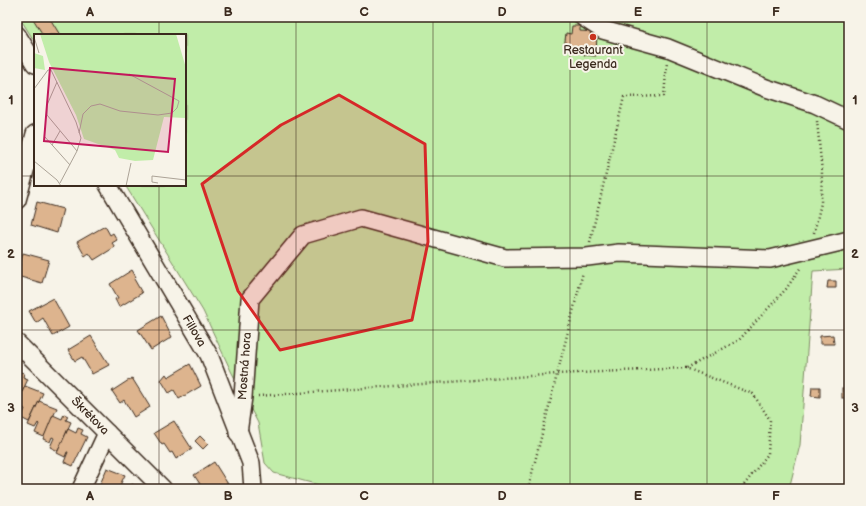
<svg xmlns="http://www.w3.org/2000/svg" width="866" height="506" font-family="'Balsamiq Sans',sans-serif">
<rect width="100%" height="100%" fill="#f7f3e8"/>
<filter id="ink" filterUnits="userSpaceOnUse"><feTurbulence type="fractalNoise" baseFrequency=".025" numOctaves="2"/><feDisplacementMap in="SourceGraphic" scale="8" xChannelSelector="R" yChannelSelector="G"/><feConvolveMatrix kernelMatrix="1 2 1 2 8 2 1 2 1" color-interpolation-filters="sRGB"/></filter>
<g filter="url(#ink)">
<path fill="#c1eda9" stroke="#7e8c64" d="M 19,17 L 849,17 L 849,269 L 813,271 L 800,445 L 789,489 L 334,489 L 274,473 L 265,463 L 258,423 L 231,371 L 203,311 L 125,185 L 185,185 L 185,35 L 35,35 L 35,42 Z"/>
<g fill="#ddb48e" stroke="#3b2a1e">
<path d="M 32,17 L 49,17 L 60,35 L 43,35 Z"/>
<path d="M 572,26 L 580,26 L 580,31 L 597,32 L 596,56 L 584,55 L 585,53 L 579,53 L 577,51 L 564,49 L 566,33 L 571,34 Z"/>
<path d="M 37,202 L 63,209 L 57,233 L 31,225 Z"/>
<path d="M 105,226 L 110,235 L 113,233 L 117,240 L 112,243 L 115,247 L 94,260 L 89,253 L 85,256 L 77,242 Z"/>
<path d="M 23,253 L 49,260 L 42,283 L 17,276 Z"/>
<path d="M 132,270 L 136,277 L 134,279 L 142,293 L 119,307 L 115,299 L 118,298 L 110,284 Z"/>
<path d="M 828,281 L 836,281 L 836,288 L 827,288 Z"/>
<path d="M 53,298 L 69,327 L 53,336 L 43,318 L 36,323 L 29,311 Z"/>
<path d="M 161,316 L 172,337 L 151,350 L 138,330 Z"/>
<path d="M 833,335 L 834,344 L 820,344 L 820,336 Z"/>
<path d="M 91,336 L 109,365 L 92,374 L 82,357 L 75,361 L 68,350 Z"/>
<path d="M 190,364 L 201,386 L 179,399 L 174,390 L 169,393 L 161,380 L 166,374 L 168,377 Z"/>
<path d="M 20,372 L 24,373 L 23,377 L 28,379 L 17,403 L 17,375 L 19,376 Z"/>
<path d="M 132,378 L 150,407 L 134,417 L 124,400 L 120,403 L 112,391 Z"/>
<path d="M 25,386 L 43,393 L 29,422 L 21,418 L 25,409 L 23,408 L 21,414 L 17,413 L 17,403 Z"/>
<path d="M 812,387 L 820,387 L 820,397 L 811,396 Z"/>
<rect x="842" y="388" width="7" height="10"/>
<path d="M 39,401 L 57,408 L 44,437 L 35,433 L 39,424 L 38,423 L 35,428 L 28,425 Z"/>
<path d="M 64,414 L 68,416 L 66,420 L 71,422 L 58,451 L 50,447 L 54,438 L 52,437 L 50,442 L 43,439 L 53,415 L 62,419 Z"/>
<path d="M 174,421 L 192,449 L 176,459 L 172,452 L 170,453 L 164,444 L 162,445 L 154,433 Z"/>
<path d="M 78,428 L 83,430 L 81,434 L 87,437 L 73,466 L 64,462 L 68,452 L 67,452 L 65,457 L 57,453 L 68,429 L 76,433 Z"/>
<path d="M 200,436 L 208,444 L 203,449 L 195,441 Z"/>
<path d="M 214,462 L 231,489 L 209,489 L 206,485 L 202,487 L 194,475 Z"/>
<path d="M 107,468 L 125,475 L 118,489 L 106,487 L 106,489 L 98,489 Z"/>
<path d="M 121,484 L 130,488 L 132,484 L 135,486 L 134,488 L 136,489 L 119,489 Z"/>
</g>
<g fill="none" stroke-linecap="round" stroke-linejoin="round">
<defs>
<g id="minor">
<path d="M 583,17 L 603,30 L 668,48 L 766,88 L 815,104 L 849,120"/>
<path d="M 17,35 L 35,64"/>
<path d="M 108,185 L 209,355 L 251,463 L 253,489"/>
<path d="M 17,200 L 35,134"/>
<path d="M 17,343 L 163,489"/>
<path d="M 238,433 L 243,397 L 250,299 L 303,235 L 361,218 L 505,258 L 587,257 L 619,253 L 770,259 L 849,240"/>
<path d="M 81,489 L 107,433"/>
</g>
</defs>
<use href="#minor" stroke="#3b2a1e" stroke-width="20"/>
<g stroke="#3b2a1e" stroke-width="2.5" stroke-dasharray="1 3" stroke-linecap="butt">
<path d="M 814,233 L 821,203 L 822,172 L 817,121"/>
<path d="M 590,242 L 624,97 L 664,96 L 667,62"/>
<path d="M 687,368 L 739,340 L 786,289 L 801,267"/>
<path d="M 258,396 L 557,374 L 686,368 L 753,394 L 770,420 L 768,454 L 741,489"/>
<path d="M 528,489 L 583,272"/>
</g>
<use href="#minor" stroke="#f7f3e8" stroke-width="17"/>
</g>
</g>
<path fill="#d62828" fill-opacity="0.2" stroke="#d62828" stroke-width="3" stroke-linejoin="round" d="M 339,95 L 425,144 L 428,242 L 412,320 L 280,350 L 238,291 L 202,184 L 281,125 Z"/>
<path fill="none" stroke="#3b2a1e" stroke-width="1" stroke-opacity="0.55" d="M 159,17 L 159,35M 296,17 L 296,489M 433,17 L 433,489M 570,17 L 570,489M 707,17 L 707,489M 17,176 L 35,176M 185,176 L 849,176M 159,185 L 159,489M 17,330 L 849,330"/>
<circle fill="#c8321e" stroke="#f7f3e8" stroke-width="1.5" cx="593" cy="37" r="4"/>
<g text-anchor="middle" dominant-baseline="central" stroke-width="4" stroke-linejoin="round" paint-order="stroke">
<g font-size="12" fill="#3b2a1e" stroke="#f7f3e8">
<text x="593" y="50">Restaurant<tspan x="593" dy="14">Legenda</tspan></text>
</g>
<g font-size="12" fill="#3b2a1e" stroke="#f7f3e8">
<text transform="translate(194 331) rotate(59)">Fillova</text>
<text transform="translate(245 366) rotate(-86)">Mostná hora</text>
<text transform="translate(90 416) rotate(45)">Škrétova</text>
</g>
</g>
<g transform="translate(34 34)">
<rect width="152" height="152" fill="#f7f3e8"/>
<path d="M 6,0 L 142,0 L 152,34 L 151,84 L 130,83 L 119,126 L 101,127 L 85,124 L 81,116 L 50,105 L 42,81 L 15,28 ZM 0,19 L 9,22 L 11,36 L 0,34 Z" fill="#c1eda9"/>
<path fill="none" stroke="#aca397" stroke-width="1" d="M 0,3 L 5,19M 23,48 L 13,71 L 13,81 L 43,117M 0,55 L 14,36 L 17,36 L 42,88 L 47,104 L 43,117 L 26,149M 45,99 L 49,80 L 57,72 L 66,70 L 86,77 L 124,81 L 138,79 L 143,74 L 145,67 L 95,40M 11,103 L 36,131M 18,111 L 26,97M 0,127 L 23,146 L 27,152M 124,149 L 118,148 L 118,142 L 152,146M 92,152 L 97,129"/>
<path fill="#c2185b" fill-opacity="0.15" stroke="#c2185b" stroke-width="2" d="M 16,34 L 141,45 L 134,118 L 10,107 Z"/>
<rect width="152" height="152" fill="none" stroke="#3b2a1e" stroke-width="2"/>
</g>
<rect width="866" height="506" fill="none" stroke="#f7f3e8" stroke-width="44"/>
<rect x="22" y="22" width="822" height="462" fill="none" stroke="#3b2a1e" stroke-width="1.5"/>
<g font-size="13" text-anchor="middle" font-weight="bold" fill="#3b2a1e">
<text x="90" y="16">A</text>
<text x="228" y="16">B</text>
<text x="364" y="16">C</text>
<text x="502" y="16">D</text>
<text x="638" y="16">E</text>
<text x="776" y="16">F</text>
<text x="11" y="104">1</text>
<text x="855" y="104">1</text>
<text x="11" y="258">2</text>
<text x="855" y="258">2</text>
<text x="11" y="412">3</text>
<text x="855" y="412">3</text>
<text x="90" y="500">A</text>
<text x="228" y="500">B</text>
<text x="364" y="500">C</text>
<text x="502" y="500">D</text>
<text x="638" y="500">E</text>
<text x="776" y="500">F</text>
</g>
</svg>
